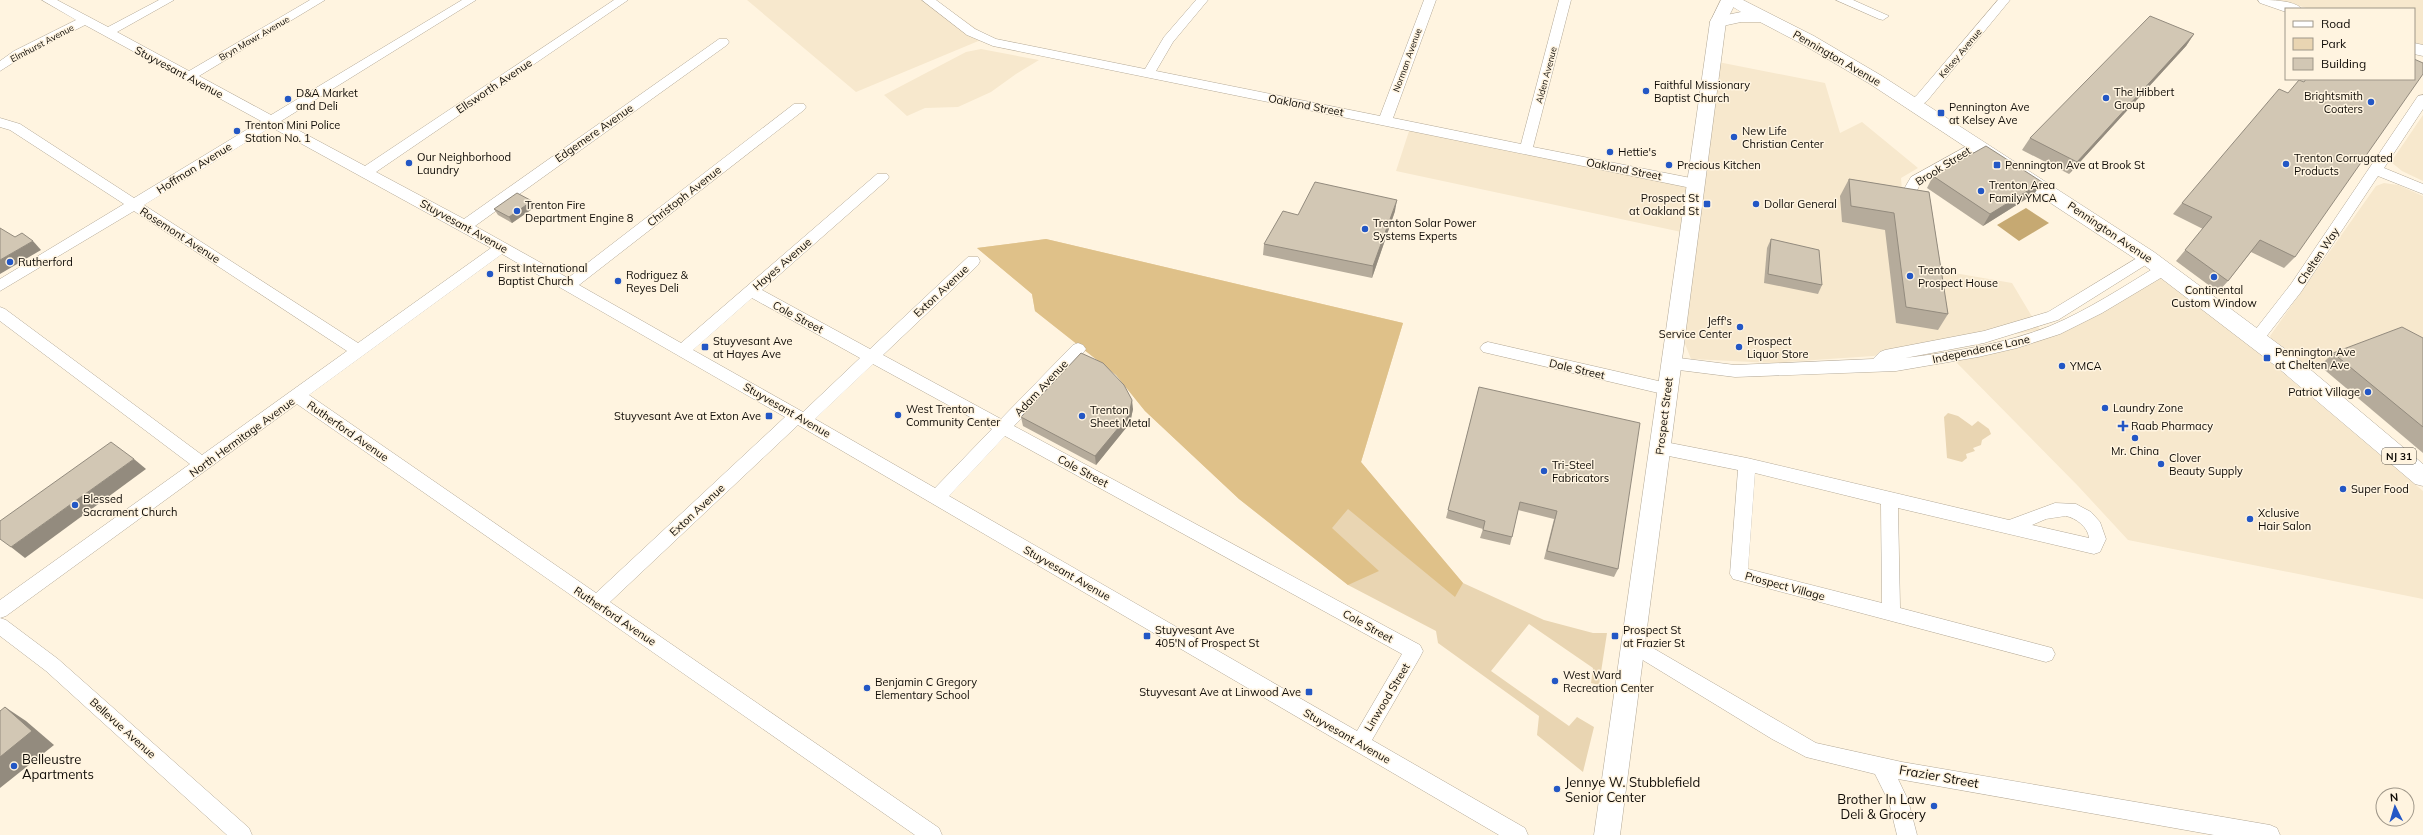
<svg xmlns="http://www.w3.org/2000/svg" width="2423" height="835" font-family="Mulish,sans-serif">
<rect width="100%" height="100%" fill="#fff4e0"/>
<g fill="#f7e8cd">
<path d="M 747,0 L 936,0 L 988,37 L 856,92 Z"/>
<path d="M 2281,0 L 2423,0 L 2423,46 L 2414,43 L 2414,9 L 2309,9 Z"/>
<path d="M 981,49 L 1039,60 L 1016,74 L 991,92 L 958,107 L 925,108 L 907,116 L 884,95 L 966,52 Z"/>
<path d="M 1713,61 L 1825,83 L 1840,133 L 1862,122 L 1918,168 L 1901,178 L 1908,265 L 2012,283 L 2040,330 L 1873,356 L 1772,363 L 1691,359 L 1676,321 L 1686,233 L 1396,171 L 1411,125 L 1697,184 Z"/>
<path d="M 2423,115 L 2423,181 L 2402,171 L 2391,162 Z"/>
<path d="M 2384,183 L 2398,185 L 2423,196 L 2423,423 L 2343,358 L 2308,371 L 2273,343 L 2270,336 L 2376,186 Z"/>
<path d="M 2163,277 L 2224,323 L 2423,491 L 2423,599 L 2128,540 L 2078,486 L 1955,361 L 2003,351 L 2079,325 Z"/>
</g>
<g fill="#e9d5b2">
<path d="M 1046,239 L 1403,323 L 1361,462 L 1463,583 L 1544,620 L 1593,633 L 1607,633 L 1599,685 L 1591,683 L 1593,668 L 1529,624 L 1491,671 L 1569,726 L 1577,717 L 1594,727 L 1583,772 L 1537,735 L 1539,716 L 1438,643 L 1436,631 L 1348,585 L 1239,499 L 1145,411 L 1116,375 L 1035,311 L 1032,294 L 977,248 Z"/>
<path d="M 1948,413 L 1958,416 L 1972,426 L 1978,421 L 1989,429 L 1991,434 L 1982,440 L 1981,445 L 1973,448 L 1975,451 L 1966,454 L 1967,458 L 1962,462 L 1947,458 L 1944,417 Z"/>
</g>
<path fill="#dfc189" d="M 1046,239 L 1403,323 L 1361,462 L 1463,583 L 1455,597 L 1348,509 L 1332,528 L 1379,571 L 1348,585 L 1239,499 L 1145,411 L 1116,375 L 1035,311 L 1032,294 L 977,248 Z"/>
<path fill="#c6a972" d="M 2026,208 L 2049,223 L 2019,241 L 1997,225 Z"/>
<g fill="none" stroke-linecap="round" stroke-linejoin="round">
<defs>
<g id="minor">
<path d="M 42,0 L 57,0 L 108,27 L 159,0 L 174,0 L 117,32 L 189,71 L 310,0 L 325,0 L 199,76 L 271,115 L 462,0 L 476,0 L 281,121 L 365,166 L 614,0 L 628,0 L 376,172 L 464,219 L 719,39 L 727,39 L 729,42 L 727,45 L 475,226 L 568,278 L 794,104 L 804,104 L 806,107 L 804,110 L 579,285 L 681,343 L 877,174 L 887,174 L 889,177 L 887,180 L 762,290 L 870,349 L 968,257 L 978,257 L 980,261 L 978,265 L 883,355 L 1001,419 L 1073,345 L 1078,343 L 1083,345 L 1086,349 L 1083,353 L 1014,426 L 1420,645 L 1423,651 L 1420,657 L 1372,740 L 1525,828 L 1528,835 L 1499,835 L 798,425 L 610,602 L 939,828 L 942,835 L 915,835 L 297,404 L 6,616 L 0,618 L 0,600 L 190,464 L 0,321 L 0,307 L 5,309 L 202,455 L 347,351 L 134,211 L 0,291 L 0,279 L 124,204 L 10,130 L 0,127 L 0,118 L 20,124 L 134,198 L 261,121 L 85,25 L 22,57 L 0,71 L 0,61 L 14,51 L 76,20 ZM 271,127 L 491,248 L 358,343 L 144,205 ZM 502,254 L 785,417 L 596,593 L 309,395 ZM 752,298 L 860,358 L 803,412 L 693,350 ZM 873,364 L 992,429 L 935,488 L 815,419 ZM 1005,436 L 1402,654 L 1357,731 L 949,496 Z"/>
<path d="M 922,0 L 936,0 L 975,29 L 996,39 L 1145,69 L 1164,37 L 1196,0 L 1208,0 L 1173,42 L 1156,71 L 1380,116 L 1424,0 L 1436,0 L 1393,118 L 1521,144 L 1559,0 L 1571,0 L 1533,147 L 1696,179 L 1703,184 L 1696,189 L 993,46 L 967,35 Z"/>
<path d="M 1836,0 L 1853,0 L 1889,16 L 1883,20 L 1879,19 Z"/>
<path d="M 1998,0 L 2010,0 L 1927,101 L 1919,107 L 1909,107 L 1907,104 L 1917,95 Z"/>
<path d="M 2423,95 L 2423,109 L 2384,168 L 2423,184 L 2423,194 L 2378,176 L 2301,292 L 2262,342 L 2252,342 L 2249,338 L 2252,334 L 2291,284 L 2418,96 Z"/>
<path d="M 1976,141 L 1981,142 L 1983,145 L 1981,148 L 1921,183 L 1916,192 L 1906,192 L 1904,189 L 1911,177 Z"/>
<path d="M 2147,252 L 2152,253 L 2154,257 L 2152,261 L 2058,320 L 1984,343 L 1905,358 C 1952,352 2005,344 2050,326 C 2088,310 2123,287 2159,265 L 2169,265 L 2171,269 L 2169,273 L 2102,313 L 2060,334 L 2017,348 L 1978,357 L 1896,371 L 1735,377 L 1671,369 L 1666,367 L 1663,363 L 1666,359 L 1671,357 L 1735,365 L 1873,359 L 1880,352 L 1885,350 L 1984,331 L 2048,312 Z"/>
<path d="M 1488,342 L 1667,383 L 1673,385 L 1675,389 L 1673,393 L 1667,395 L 1483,352 L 1480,348 L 1483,344 Z"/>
<path d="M 1660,441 L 1747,458 L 2009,520 L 2055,503 L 2076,504 L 2091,512 L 2100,522 L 2106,539 L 2100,552 L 2094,554 L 1898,508 L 1900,608 L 2052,648 L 2055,654 L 2052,660 L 2046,662 L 1733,579 L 1730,574 L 1738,470 L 1654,453 L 1652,448 L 1654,443 ZM 1755,473 L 1881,504 L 1882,603 L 1748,569 ZM 2066,516 C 2076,518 2088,527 2089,538 L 2032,525 L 2046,519 Z"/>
<path d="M 0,618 L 6,620 L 58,659 L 249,828 L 252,835 L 227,835 L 46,671 L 0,636 Z"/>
<path d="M 1634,637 L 1816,743 L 1902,762 L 2270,825 L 2277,828 L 2280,835 L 2214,835 L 1898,779 L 1908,800 L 1917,835 L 1897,835 L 1889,802 L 1875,774 L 1806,757 L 1772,739 L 1628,651 L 1625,645 L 1628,639 Z"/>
</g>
<g id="tertiary">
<path d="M 1721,0 L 1737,0 L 1726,22 L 1620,835 L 1594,835 L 1710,22 Z"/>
<path d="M 2258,0 C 2271,0 2294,0 2302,9 L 2286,9 L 2286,12 L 2260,3 Z"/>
<path d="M 2414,43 L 2423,45 L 2423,56 L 2414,54 Z"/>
</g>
<path id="primary" d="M 1722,0 L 1743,0 L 1814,36 L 1882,76 L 2154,252 L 2293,355 L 2423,464 L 2423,486 L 2415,484 L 2277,367 L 2140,262 L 1870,84 L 1802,44 L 1760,22 L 1741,22 L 1718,27 L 1712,26 L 1710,22 L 1712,18 L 1741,12 Z"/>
</defs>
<use href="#minor" stroke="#b3a896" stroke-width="1"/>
<use href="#tertiary" stroke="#b3a896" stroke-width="1"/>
<use href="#primary" stroke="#b3a896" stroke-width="1"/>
<use href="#minor" fill="#fff" fill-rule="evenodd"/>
<use href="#tertiary" fill="#fff" fill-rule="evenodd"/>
<use href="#primary" fill="#fff" fill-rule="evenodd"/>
</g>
<g fill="#b5ab9b">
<path d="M 2194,34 L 2186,46 L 2069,174 L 2022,150 L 2030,138 Z"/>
<path d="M 2288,93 L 2295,257 L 2284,268 L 2251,252 L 2228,281 L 2218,292 L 2176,261 L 2203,229 L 2173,214 L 2182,203 Z"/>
<path d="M 1933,176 L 2042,182 L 2034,194 L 1983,226 L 1927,188 Z"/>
<path d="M 1849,179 L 1929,192 L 1948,314 L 1938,330 L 1896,323 L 1885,230 L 1842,222 L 1840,196 Z"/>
<path d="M 535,207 L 512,223 L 498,215 L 494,209 Z"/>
<path d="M 1395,211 L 1372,278 L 1263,255 L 1264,244 Z"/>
<path d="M 1771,239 L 1822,285 L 1818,294 L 1764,283 L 1767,248 Z"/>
<path d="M 2423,338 L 2423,453 L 2320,366 L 2333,353 Z"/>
<path d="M 1479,387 L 1618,569 L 1614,577 L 1544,559 L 1554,519 L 1518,510 L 1512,537 L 1510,545 L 1480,538 L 1483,529 L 1446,518 Z"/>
<path d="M 1133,409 L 1130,423 L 1096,465 L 1023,426 L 1021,417 Z"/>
</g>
<g fill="#938b7e">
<path d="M 2194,34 L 2186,46 L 2069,174 L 2077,162 Z"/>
<path d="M 2042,182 L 2034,194 L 1983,226 L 1990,214 Z"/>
<path d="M 1397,200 L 1395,211 L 1372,278 L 1373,266 Z"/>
<path d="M 532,201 L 535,207 L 512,223 L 509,217 Z"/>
<path d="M 33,241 L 41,250 L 0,274 L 0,260 Z"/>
<path d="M 1132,400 L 1133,409 L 1130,423 L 1096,465 L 1095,456 Z"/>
<path d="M 134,459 L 146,469 L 25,558 L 11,547 Z"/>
<path d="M 5,707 L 26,721 L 54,745 L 0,788 L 0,757 Z"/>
</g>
<g fill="#d2c7b4" stroke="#938b7e">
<path d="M 2150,16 L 2194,34 L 2077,162 L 2030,138 Z"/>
<path d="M 2414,59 L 2423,63 L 2423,74 L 2295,257 L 2260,240 L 2228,281 L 2185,250 L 2212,217 L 2182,203 L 2279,89 L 2288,93 L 2299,80 L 2304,82 L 2306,79 L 2414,79 Z"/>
<path d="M 1986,146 L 2042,182 L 1990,214 L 1933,176 Z"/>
<path d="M 1849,179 L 1929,192 L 1948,314 L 1906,307 L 1894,213 L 1851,206 Z"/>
<path d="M 1315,182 L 1397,200 L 1373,266 L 1264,244 L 1283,211 L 1298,215 Z"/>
<path d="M 517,193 L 532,201 L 509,217 L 494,209 Z"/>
<path d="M 0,228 L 15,237 L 22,233 L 33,241 L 0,260 Z"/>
<path d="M 1771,239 L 1819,250 L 1822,285 L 1768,274 Z"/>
<path d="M 2402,327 L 2423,338 L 2423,427 L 2333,353 Z"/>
<path d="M 1081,353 L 1103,363 L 1124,385 L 1132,400 L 1129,415 L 1095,456 L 1021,417 Z"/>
<path d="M 1479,387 L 1640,423 L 1618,569 L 1547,551 L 1557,511 L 1520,502 L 1512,537 L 1483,530 L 1485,521 L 1448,510 Z"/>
<path d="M 111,442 L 134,459 L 11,547 L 0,539 L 0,521 Z"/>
<path d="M 5,707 L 32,731 L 0,757 L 0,711 Z"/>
</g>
<g fill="#2357c5" stroke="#fff4e0" stroke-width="1.5">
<circle cx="1646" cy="91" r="4"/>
<circle cx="2106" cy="98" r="4"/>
<circle cx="288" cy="99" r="4"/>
<circle cx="2371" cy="102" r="4"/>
<rect x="1937" y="109" width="8" height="8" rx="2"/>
<circle cx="237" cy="131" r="4"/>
<circle cx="1734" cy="137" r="4"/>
<circle cx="1610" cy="152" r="4"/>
<circle cx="409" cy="163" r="4"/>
<circle cx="2286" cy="164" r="4"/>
<circle cx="1669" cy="165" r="4"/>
<rect x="1993" y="161" width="8" height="8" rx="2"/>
<circle cx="1981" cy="191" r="4"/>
<rect x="1703" y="200" width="8" height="8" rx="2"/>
<circle cx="1756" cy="204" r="4"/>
<circle cx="517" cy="211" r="4"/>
<circle cx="1365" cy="229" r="4"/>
<circle cx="10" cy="262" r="4"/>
<circle cx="490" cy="274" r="4"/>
<circle cx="1910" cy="276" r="4"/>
<circle cx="2214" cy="277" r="4"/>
<circle cx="618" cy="281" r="4"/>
<circle cx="1740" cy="327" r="4"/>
<rect x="701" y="343" width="8" height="8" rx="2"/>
<circle cx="1739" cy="347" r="4"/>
<rect x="2263" y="354" width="8" height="8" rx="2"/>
<circle cx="2062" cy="366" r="4"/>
<circle cx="2368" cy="392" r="4"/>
<circle cx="2105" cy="408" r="4"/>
<circle cx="898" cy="415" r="4"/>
<rect x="765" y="412" width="8" height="8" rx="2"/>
<circle cx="1082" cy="416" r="4"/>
<path d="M2121 420h4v4h4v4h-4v4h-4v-4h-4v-4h4z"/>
<circle cx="2135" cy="438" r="4"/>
<circle cx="2161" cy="464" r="4"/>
<circle cx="1544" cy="471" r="4"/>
<circle cx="2343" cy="489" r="4"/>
<circle cx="75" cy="505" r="4"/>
<circle cx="2250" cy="519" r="4"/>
<rect x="1143" y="632" width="8" height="8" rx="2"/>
<rect x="1611" y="632" width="8" height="8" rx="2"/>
<circle cx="1555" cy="681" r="4"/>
<circle cx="867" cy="688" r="4"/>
<rect x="1305" y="688" width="8" height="8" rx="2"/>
<circle cx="14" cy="766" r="4"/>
<circle cx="1557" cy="789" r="4"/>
<circle cx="1934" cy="806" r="4"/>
</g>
<g text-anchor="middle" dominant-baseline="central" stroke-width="3" stroke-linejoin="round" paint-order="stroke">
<g font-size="9" fill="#0f0b06" stroke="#fff4e0">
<text transform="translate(254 38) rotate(-30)">Bryn Mawr Avenue</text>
<text transform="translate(42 43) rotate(-28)">Elmhurst Avenue</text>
<text transform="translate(1960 53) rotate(-50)">Kelsey Avenue</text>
<text transform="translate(1407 60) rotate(-70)">Norman Avenue</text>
<text transform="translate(1546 75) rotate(-75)">Alden Avenue</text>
</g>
<rect fill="#fff4e0" stroke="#575147" stroke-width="1" x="2382" y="448" width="34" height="16" rx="3"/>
<g font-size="10" font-weight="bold" fill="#0f0b06">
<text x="2399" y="456">NJ 31</text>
</g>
<g font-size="11" fill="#0f0b06" stroke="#fff4e0">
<text transform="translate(1837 58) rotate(30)">Pennington Avenue</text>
<text transform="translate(179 72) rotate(28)">Stuyvesant Avenue</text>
<text transform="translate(494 86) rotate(-34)">Ellsworth Avenue</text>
<text transform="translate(1306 105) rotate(11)">Oakland Street</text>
<text transform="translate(594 133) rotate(-35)">Edgemere Avenue</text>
<text transform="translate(1943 166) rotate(-32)">Brook Street</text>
<text transform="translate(194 168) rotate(-32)">Hoffman Avenue</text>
<text transform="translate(1624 169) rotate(11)">Oakland Street</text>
<text transform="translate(684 196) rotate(-38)">Christoph Avenue</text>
<text transform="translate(464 226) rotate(29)">Stuyvesant Avenue</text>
<text transform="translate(2110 232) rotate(34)">Pennington Avenue</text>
<text transform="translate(180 235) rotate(33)">Rosemont Avenue</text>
<text transform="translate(2318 256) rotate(-56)">Chelten Way</text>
<text transform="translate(782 264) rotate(-41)">Hayes Avenue</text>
<text transform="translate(941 291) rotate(-43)">Exton Avenue</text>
<text transform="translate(798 317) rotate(28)">Cole Street</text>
<text transform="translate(1981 349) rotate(-12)">Independence Lane</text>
<text transform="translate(1577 369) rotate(13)">Dale Street</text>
<text transform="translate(1041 388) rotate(-47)">Adam Avenue</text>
<text transform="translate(787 410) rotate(30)">Stuyvesant Avenue</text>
<text transform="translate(1664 416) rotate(-83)">Prospect Street</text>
<text transform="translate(348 431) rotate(35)">Rutherford Avenue</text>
<text transform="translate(242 437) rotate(-36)">North Hermitage Avenue</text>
<text transform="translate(1083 471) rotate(28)">Cole Street</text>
<text transform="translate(697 510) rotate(-43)">Exton Avenue</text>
<text transform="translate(1067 573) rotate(30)">Stuyvesant Avenue</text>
<text transform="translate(1785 586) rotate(15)">Prospect Village</text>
<text transform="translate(615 616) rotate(34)">Rutherford Avenue</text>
<text transform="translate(1368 626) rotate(29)">Cole Street</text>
<text transform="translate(1387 697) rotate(-59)">Linwood Street</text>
<text transform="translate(123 728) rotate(42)">Bellevue Avenue</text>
<text transform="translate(1347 736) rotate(30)">Stuyvesant Avenue</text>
</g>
<g font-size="11" fill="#0f0b06" stroke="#fff4e0" text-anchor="start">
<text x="1654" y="85">Faithful Missionary<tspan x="1654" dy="13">Baptist Church</tspan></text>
<text x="2114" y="92">The Hibbert<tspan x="2114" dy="13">Group</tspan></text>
<text x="296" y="93">D&amp;A Market<tspan x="296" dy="13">and Deli</tspan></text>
<text x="2363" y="96" text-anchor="end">Brightsmith<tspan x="2363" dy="13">Coaters</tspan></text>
<text x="1949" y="107">Pennington Ave<tspan x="1949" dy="13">at Kelsey Ave</tspan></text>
<text x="245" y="125">Trenton Mini Police<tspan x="245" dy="13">Station No. 1</tspan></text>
<text x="1742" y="131">New Life<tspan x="1742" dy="13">Christian Center</tspan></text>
<text x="1618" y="152">Hettie's</text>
<text x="417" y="157">Our Neighborhood<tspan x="417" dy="13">Laundry</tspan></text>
<text x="2294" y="158">Trenton Corrugated<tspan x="2294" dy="13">Products</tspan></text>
<text x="1677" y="165">Precious Kitchen</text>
<text x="2005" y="165">Pennington Ave at Brook St</text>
<text x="1989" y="185">Trenton Area<tspan x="1989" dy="13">Family YMCA</tspan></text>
<text x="1699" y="198" text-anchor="end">Prospect St<tspan x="1699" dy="13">at Oakland St</tspan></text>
<text x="1764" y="204">Dollar General</text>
<text x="525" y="205">Trenton Fire<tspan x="525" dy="13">Department Engine 8</tspan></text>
<text x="1373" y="223">Trenton Solar Power<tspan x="1373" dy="13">Systems Experts</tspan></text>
<text x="18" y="262">Rutherford</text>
<text x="498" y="268">First International<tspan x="498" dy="13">Baptist Church</tspan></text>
<text x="1918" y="270">Trenton<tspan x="1918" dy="13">Prospect House</tspan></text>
<text x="626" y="275">Rodriguez &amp;<tspan x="626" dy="13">Reyes Deli</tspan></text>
<text x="2214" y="290" text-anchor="middle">Continental<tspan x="2214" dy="13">Custom Window</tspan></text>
<text x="1732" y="321" text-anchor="end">Jeff's<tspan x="1732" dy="13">Service Center</tspan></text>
<text x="713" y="341">Stuyvesant Ave<tspan x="713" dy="13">at Hayes Ave</tspan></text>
<text x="1747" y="341">Prospect<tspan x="1747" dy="13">Liquor Store</tspan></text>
<text x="2275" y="352">Pennington Ave<tspan x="2275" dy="13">at Chelten Ave</tspan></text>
<text x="2070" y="366">YMCA</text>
<text x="2360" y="392" text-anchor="end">Patriot Village</text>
<text x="2113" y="408">Laundry Zone</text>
<text x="906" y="409">West Trenton<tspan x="906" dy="13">Community Center</tspan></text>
<text x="1090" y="410">Trenton<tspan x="1090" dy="13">Sheet Metal</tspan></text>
<text x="761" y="416" text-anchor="end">Stuyvesant Ave at Exton Ave</text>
<text x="2131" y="426">Raab Pharmacy</text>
<text x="2135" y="451" text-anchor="middle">Mr. China</text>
<text x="2169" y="458">Clover<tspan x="2169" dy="13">Beauty Supply</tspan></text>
<text x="1552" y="465">Tri-Steel<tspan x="1552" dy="13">Fabricators</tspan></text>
<text x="2351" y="489">Super Food</text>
<text x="83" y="499">Blessed<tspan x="83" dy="13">Sacrament Church</tspan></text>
<text x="2258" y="513">Xclusive<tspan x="2258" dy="13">Hair Salon</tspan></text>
<text x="1155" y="630">Stuyvesant Ave<tspan x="1155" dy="13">405'N of Prospect St</tspan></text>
<text x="1623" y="630">Prospect St<tspan x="1623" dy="13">at Frazier St</tspan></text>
<text x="1563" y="675">West Ward<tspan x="1563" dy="13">Recreation Center</tspan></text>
<text x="875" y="682">Benjamin C Gregory<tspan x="875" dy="13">Elementary School</tspan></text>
<text x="1301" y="692" text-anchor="end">Stuyvesant Ave at Linwood Ave</text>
</g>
<g font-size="13" fill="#0f0b06" stroke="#fff4e0" text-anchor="start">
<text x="22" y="759">Belleustre<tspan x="22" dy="15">Apartments</tspan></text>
<text x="1565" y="782">Jennye W. Stubblefield<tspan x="1565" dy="15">Senior Center</tspan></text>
<text x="1926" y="799" text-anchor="end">Brother In Law<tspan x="1926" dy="15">Deli &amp; Grocery</tspan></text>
</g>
<g font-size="13" fill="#0f0b06" stroke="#fff4e0">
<text transform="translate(1939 776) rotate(10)">Frazier Street</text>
</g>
</g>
<rect x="2285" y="8" width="130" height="72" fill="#fff4e0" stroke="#9f9789"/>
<rect x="2293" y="21" width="20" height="6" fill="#ffffff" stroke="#9f9789"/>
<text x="2321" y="28" font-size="12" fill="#0f0b06">Road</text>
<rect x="2293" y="38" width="20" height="12" fill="#e9d5b2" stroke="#9f9789"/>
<text x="2321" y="48" font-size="12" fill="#0f0b06">Park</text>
<rect x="2293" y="58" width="20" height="12" fill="#d2c7b4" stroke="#9f9789"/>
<text x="2321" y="68" font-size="12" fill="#0f0b06">Building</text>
<g transform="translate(2395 807) rotate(355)"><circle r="19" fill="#fff4e0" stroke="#9f9789"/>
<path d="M0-3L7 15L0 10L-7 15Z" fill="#2357c5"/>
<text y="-6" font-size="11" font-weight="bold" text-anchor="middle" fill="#0f0b06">N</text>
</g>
</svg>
